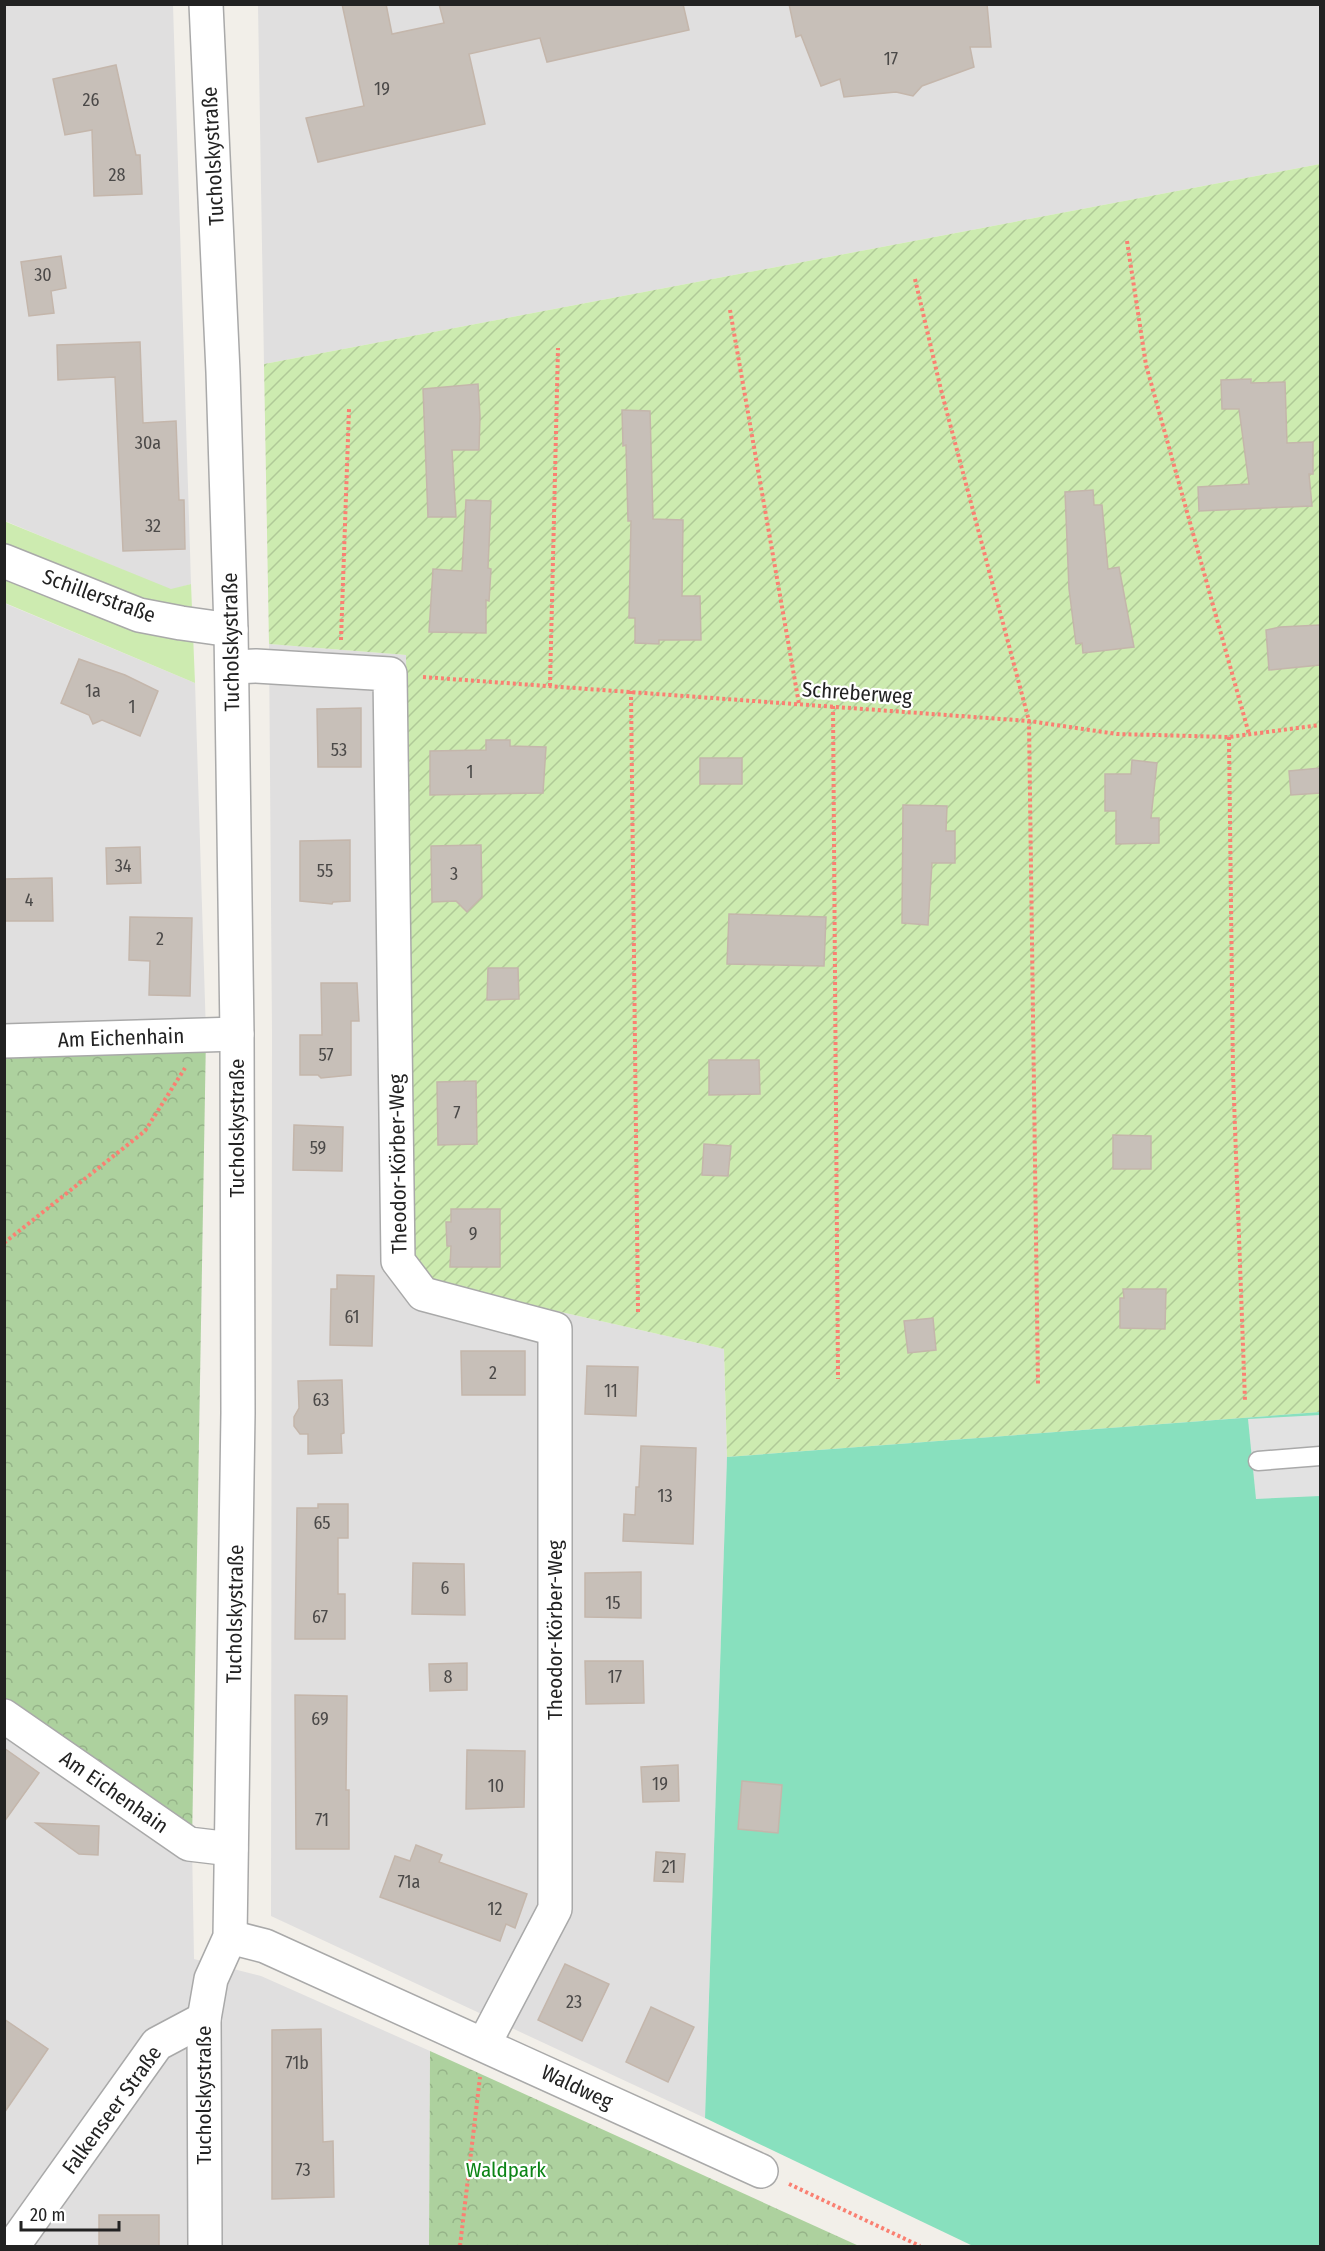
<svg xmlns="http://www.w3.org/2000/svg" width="1325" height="2251" font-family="'Fira Sans Condensed',sans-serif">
<defs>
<pattern id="forest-crowns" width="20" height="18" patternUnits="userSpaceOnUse" patternTransform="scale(1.5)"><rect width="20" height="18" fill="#add19e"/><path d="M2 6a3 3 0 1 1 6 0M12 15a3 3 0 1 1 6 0" fill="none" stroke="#95b388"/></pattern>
<pattern id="garden-furrows" width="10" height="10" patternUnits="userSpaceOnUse" patternTransform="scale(1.5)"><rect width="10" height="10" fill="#cdebb0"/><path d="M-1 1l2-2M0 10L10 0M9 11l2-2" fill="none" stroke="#b0c997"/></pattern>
</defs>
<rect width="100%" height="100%" fill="#f2efe9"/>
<g fill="#e0dfdf">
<path d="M 4,5 L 173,5 L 191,584 L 171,590 L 5,521 Z"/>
<path d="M 258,5 L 1320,5 L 1320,164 L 264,364 Z"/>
<path d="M 4,603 L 195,683 L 206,1035 L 5,1041 Z"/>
<path d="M 269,644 L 406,655 L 413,1258 L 437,1284 L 724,1349 L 727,1457 L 705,2118 L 271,1916 L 272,1032 Z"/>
<path d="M 4,1716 L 192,1844 L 194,1959 L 261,1976 L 430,2051 L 429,2246 L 5,2246 Z"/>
</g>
<path fill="#cdebb0" d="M 4,521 L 171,589 L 191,584 L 195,683 L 5,603 Z"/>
<g fill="url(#forest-crowns)">
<path d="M 206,1035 L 192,1844 L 5,1716 L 4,1041 Z"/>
<path d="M 430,2051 L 859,2246 L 429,2246 Z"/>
</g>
<path fill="url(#garden-furrows)" d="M 1320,164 L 1320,1412 L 727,1457 L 724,1349 L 437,1284 L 412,1258 L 406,655 L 269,644 L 264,364 Z"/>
<path fill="#88e0be" d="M 1320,1412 L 1320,2246 L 973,2246 L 705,2118 L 727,1457 Z"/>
<path fill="#e2e2e2" d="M 1320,1415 L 1320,1496 L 1256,1499 L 1248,1419 Z"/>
<g fill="#c7bfb8" stroke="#c4b6ab" stroke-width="1.5">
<path d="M 342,4 L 386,4 L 392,34 L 444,23 L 439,4 L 683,4 L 689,30 L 547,62 L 540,38 L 469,54 L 485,124 L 318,162 L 306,118 L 364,106 Z"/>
<path d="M 789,4 L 987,4 L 991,47 L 970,47 L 974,67 L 922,86 L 913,96 L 896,92 L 844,97 L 840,79 L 821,86 L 801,35 L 796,37 Z"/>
<path d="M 116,65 L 136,155 L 140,155 L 142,194 L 94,196 L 92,130 L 65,135 L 53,79 Z"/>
<path d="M 61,256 L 66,288 L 51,291 L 54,313 L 29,316 L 21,262 Z"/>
<path d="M 140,342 L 143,423 L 176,421 L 179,500 L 184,500 L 185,549 L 123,551 L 115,377 L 58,380 L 57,345 Z"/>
<path d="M 1251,379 L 1251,383 L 1285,382 L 1287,443 L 1313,442 L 1313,474 L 1309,474 L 1312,506 L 1199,511 L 1198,487 L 1249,484 L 1239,409 L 1222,409 L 1221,380 Z"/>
<path d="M 478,384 L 480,416 L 479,450 L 452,450 L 456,517 L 428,517 L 423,389 Z"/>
<path d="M 622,410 L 650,411 L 653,519 L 683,520 L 682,596 L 700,596 L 701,640 L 659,640 L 659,644 L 635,643 L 635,618 L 629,618 L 631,521 L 628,521 L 626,445 L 623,446 Z"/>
<path d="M 1093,490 L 1094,505 L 1102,505 L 1108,569 L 1119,567 L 1134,647 L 1083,653 L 1082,643 L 1076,644 L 1069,589 L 1065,492 Z"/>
<path d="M 466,500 L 491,501 L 488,568 L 491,569 L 489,601 L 486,600 L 486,633 L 429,632 L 433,569 L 462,571 Z"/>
<path d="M 1320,625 L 1320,665 L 1269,670 L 1266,630 L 1280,627 Z"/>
<path d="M 79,659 L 125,675 L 158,691 L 140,736 L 102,720 L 93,724 L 89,715 L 61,703 Z"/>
<path d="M 361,708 L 361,767 L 318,767 L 317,709 Z"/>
<path d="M 486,740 L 510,740 L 510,746 L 546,747 L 543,793 L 430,795 L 430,751 L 486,750 Z"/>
<rect x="700" y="758" width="42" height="26"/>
<path d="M 1132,760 L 1157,763 L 1151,818 L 1159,818 L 1159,843 L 1116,844 L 1116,811 L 1105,811 L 1105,774 L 1131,774 Z"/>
<path d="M 1320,768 L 1320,793 L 1291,795 L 1289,771 Z"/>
<path d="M 903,805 L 947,806 L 946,831 L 955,831 L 955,863 L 932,863 L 928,925 L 902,923 Z"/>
<path d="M 350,840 L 350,901 L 333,902 L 332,904 L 300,901 L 300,841 Z"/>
<path d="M 481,845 L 482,897 L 467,912 L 456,901 L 432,902 L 431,846 Z"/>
<path d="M 140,847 L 141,883 L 107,884 L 106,848 Z"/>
<path d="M 52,878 L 53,921 L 4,921 L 4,879 Z"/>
<path d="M 729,914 L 826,917 L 824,966 L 727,964 Z"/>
<path d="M 130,917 L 192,918 L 190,996 L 149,995 L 150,961 L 129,960 Z"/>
<path d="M 488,968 L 518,968 L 519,999 L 487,1000 Z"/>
<path d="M 321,983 L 357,983 L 359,1021 L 351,1021 L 351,1075 L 321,1078 L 318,1075 L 300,1075 L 300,1035 L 322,1035 Z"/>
<path d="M 709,1060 L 759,1060 L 760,1094 L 709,1095 Z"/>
<path d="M 476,1081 L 477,1144 L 438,1145 L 437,1082 Z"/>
<path d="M 294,1125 L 343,1127 L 342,1171 L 293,1170 Z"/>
<path d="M 1113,1135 L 1151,1136 L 1151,1169 L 1113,1169 Z"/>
<path d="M 704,1144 L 731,1146 L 728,1176 L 702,1175 Z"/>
<path d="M 451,1209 L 500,1209 L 500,1267 L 450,1267 L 451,1246 L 447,1246 L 446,1222 L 451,1222 Z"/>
<path d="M 337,1275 L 374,1276 L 372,1346 L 330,1345 L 331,1289 L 337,1289 Z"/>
<path d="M 1123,1289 L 1166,1289 L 1165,1329 L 1120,1328 L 1120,1298 L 1124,1298 Z"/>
<path d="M 933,1318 L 936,1350 L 908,1353 L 904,1321 Z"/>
<path d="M 461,1351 L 525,1351 L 525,1395 L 462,1395 Z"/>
<path d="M 587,1366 L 638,1367 L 636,1416 L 585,1414 Z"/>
<path d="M 342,1380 L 344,1433 L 341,1434 L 342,1453 L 308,1454 L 308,1434 L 300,1434 L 294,1426 L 294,1417 L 299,1408 L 298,1381 Z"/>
<path d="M 641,1446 L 696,1448 L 693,1544 L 623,1541 L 624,1514 L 635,1515 L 636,1487 L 639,1487 Z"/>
<path d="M 318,1504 L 348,1504 L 348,1538 L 338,1538 L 338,1594 L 345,1594 L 345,1639 L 295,1639 L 297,1508 L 318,1508 Z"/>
<path d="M 413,1563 L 464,1564 L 465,1615 L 412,1614 Z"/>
<path d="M 641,1572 L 641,1618 L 585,1617 L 585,1573 Z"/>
<path d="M 585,1661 L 643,1661 L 644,1703 L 586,1704 Z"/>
<path d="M 467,1663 L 467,1690 L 430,1691 L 429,1664 Z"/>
<path d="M 295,1695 L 347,1696 L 346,1790 L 349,1790 L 349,1849 L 296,1849 Z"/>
<path d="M 4,1748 L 39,1773 L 4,1822 Z"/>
<path d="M 467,1750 L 525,1751 L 524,1807 L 466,1809 Z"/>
<path d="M 678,1765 L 679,1801 L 643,1802 L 641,1767 Z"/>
<path d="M 742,1781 L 782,1785 L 778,1833 L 738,1829 Z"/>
<path d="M 36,1823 L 99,1826 L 98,1855 L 79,1854 Z"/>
<path d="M 416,1845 L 442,1855 L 439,1862 L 527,1894 L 515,1928 L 506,1924 L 500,1941 L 380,1897 L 395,1856 L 410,1861 Z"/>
<path d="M 656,1852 L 685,1854 L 683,1882 L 654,1881 Z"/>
<path d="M 565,1964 L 609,1984 L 582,2041 L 538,2020 Z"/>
<path d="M 651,2007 L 694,2027 L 668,2082 L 626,2062 Z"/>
<path d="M 4,2019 L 48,2049 L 4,2113 Z"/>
<path d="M 321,2029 L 323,2142 L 333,2141 L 334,2197 L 272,2199 L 272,2030 Z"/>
<rect x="99" y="2215" width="60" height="32"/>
</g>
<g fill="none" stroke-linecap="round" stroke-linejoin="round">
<defs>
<path id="service" d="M 1258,1461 L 1320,1456"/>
<g id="minor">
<path d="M 4,561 L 139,615 L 181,623 L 231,630"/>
<path d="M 232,667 L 256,666 L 390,674 L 398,1261 L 423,1294 L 555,1329 L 555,1909 L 484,2044"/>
<path d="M 4,1041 L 237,1034"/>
<path d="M 4,1716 L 189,1844 L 231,1849"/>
<path d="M 230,1937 L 265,1946 L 761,2171"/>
<path d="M 13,2246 L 157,2044 L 204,2019"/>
<path d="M 205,2246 L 204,2019 L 211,1979 L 230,1937 L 238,1413 L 237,1034 L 231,630 L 223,372 L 206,4"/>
</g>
</defs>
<use href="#service" stroke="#a9a9a9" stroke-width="21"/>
<use href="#minor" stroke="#a9a9a9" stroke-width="36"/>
<g stroke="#fa8072" stroke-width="4" stroke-dasharray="3 3" stroke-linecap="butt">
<path d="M 1127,241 L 1146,365 L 1249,734"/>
<path d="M 915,279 L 941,390 L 1029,721 L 1038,1384"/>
<path d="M 730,310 L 799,704"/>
<path d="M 341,640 L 349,409"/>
<path d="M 423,677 L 1029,721 L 1117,734 L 1229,737 L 1320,725"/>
<path d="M 550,686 L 558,348"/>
<path d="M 631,691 L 638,1312"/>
<path d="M 833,706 L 838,1379"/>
<path d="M 1229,737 L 1233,1073 L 1245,1401"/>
<path d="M 4,1243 L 145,1131 L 185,1068"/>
<path d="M 789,2184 L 920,2246"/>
<path d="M 460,2246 L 480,2077"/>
</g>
<use href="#service" stroke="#fff" stroke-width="18"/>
<use href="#minor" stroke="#fff" stroke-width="33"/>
</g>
<g text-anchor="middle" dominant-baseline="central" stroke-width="4.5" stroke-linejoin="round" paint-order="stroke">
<g font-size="18" fill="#4b4948">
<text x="891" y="59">17</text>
<text x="382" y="89">19</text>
<text x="91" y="100">26</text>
<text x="117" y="175">28</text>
<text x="43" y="275">30</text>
<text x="148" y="443">30a</text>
<text x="153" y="526">32</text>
<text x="93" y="691">1a</text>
<text x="132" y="707">1</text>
<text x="339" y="750">53</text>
<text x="470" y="772">1</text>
<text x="123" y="866">34</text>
<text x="325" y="871">55</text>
<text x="454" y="874">3</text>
<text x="29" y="900">4</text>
<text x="160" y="939">2</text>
<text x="326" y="1055">57</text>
<text x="457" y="1113">7</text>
<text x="318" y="1148">59</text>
<text x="473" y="1234">9</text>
<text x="352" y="1317">61</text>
<text x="493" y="1373">2</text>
<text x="611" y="1391">11</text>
<text x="321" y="1400">63</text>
<text x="665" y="1496">13</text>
<text x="322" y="1523">65</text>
<text x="445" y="1588">6</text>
<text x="613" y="1603">15</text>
<text x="320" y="1617">67</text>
<text x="448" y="1677">8</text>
<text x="615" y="1677">17</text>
<text x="320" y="1719">69</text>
<text x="660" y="1784">19</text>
<text x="496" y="1786">10</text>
<text x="322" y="1820">71</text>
<text x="669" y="1867">21</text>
<text x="409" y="1882">71a</text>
<text x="495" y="1909">12</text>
<text x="574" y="2002">23</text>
<text x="297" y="2063">71b</text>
<text x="303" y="2170">73</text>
</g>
<g font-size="21" fill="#222" stroke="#fff">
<text transform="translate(213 156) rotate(-93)">Tucholskystraße</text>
<text transform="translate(99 596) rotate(20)">Schillerstraße</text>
<text transform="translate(231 642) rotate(-91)">Tucholskystraße</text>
<text transform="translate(857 693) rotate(4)">Schreberweg</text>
<text transform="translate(121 1038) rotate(-2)">Am Eichenhain</text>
<text transform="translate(237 1128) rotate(-90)">Tucholskystraße</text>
<text transform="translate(398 1164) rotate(-91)">Theodor-Körber-Weg</text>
<text transform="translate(235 1614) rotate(-89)">Tucholskystraße</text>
<text transform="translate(555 1630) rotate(-90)">Theodor-Körber-Weg</text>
<text transform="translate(114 1792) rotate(35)">Am Eichenhain</text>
<text transform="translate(577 2087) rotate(25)">Waldweg</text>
<text transform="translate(204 2095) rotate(-90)">Tucholskystraße</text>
<text transform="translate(112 2110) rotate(-54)">Falkenseer Straße</text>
</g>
<g font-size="21" fill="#0c8416" stroke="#fff">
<text x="506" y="2170">Waldpark</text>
</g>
</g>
<rect width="1325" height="2251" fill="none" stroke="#222222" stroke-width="12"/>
<path d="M21 2221v9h98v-9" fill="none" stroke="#222222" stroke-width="3"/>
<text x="30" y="2221" font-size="18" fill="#222222" stroke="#ffffff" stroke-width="4.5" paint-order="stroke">20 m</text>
</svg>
